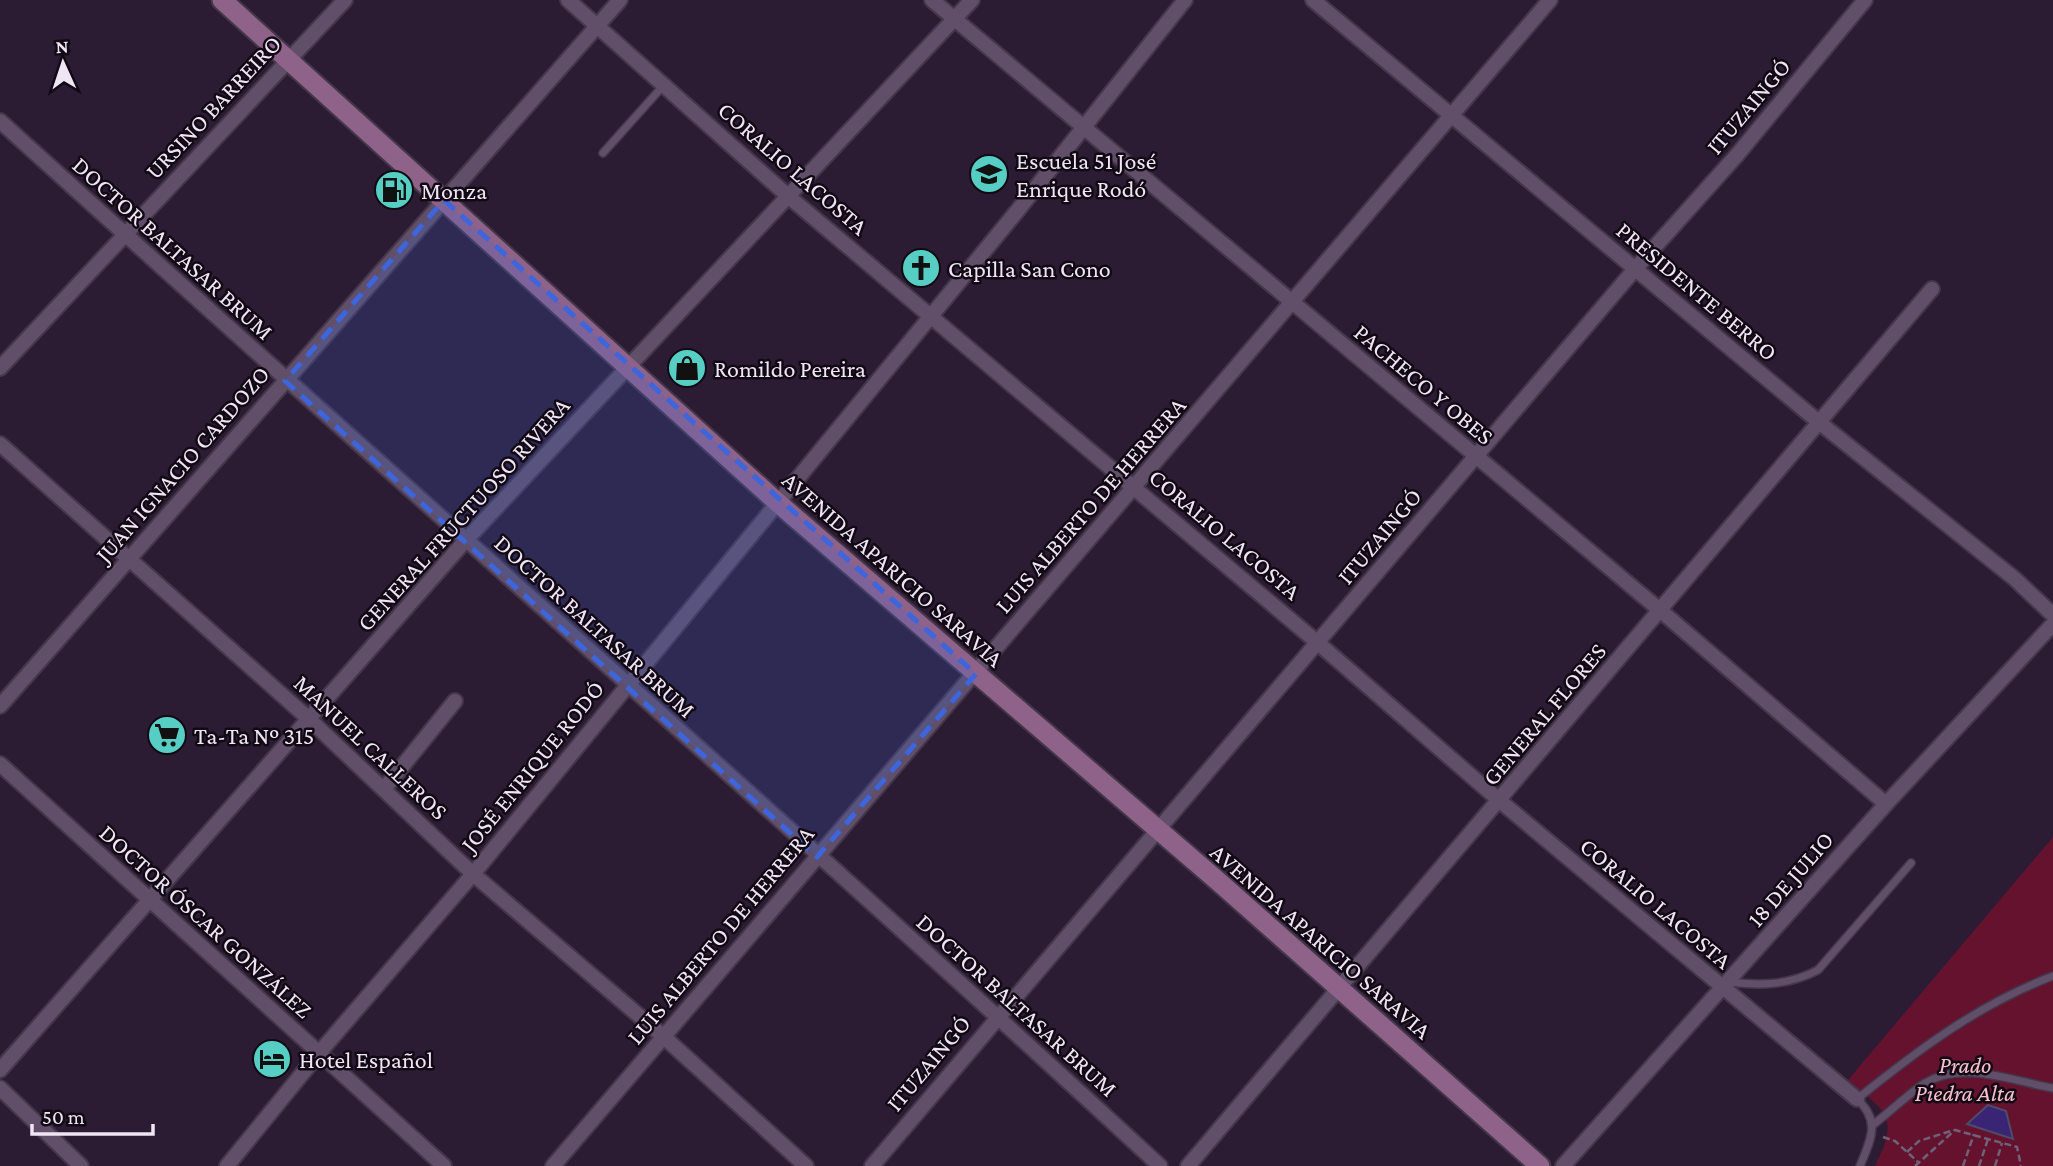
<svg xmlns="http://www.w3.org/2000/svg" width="2053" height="1166" font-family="'Crimson Pro',serif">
<rect width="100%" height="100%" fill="#2c1c33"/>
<path fill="#65122f" d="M 2053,837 L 2053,1166 L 1875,1166 C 1900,1116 1886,1112 1848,1080 Z"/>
<path fill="#3a2575" stroke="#4e4b68" stroke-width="2" d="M 1988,1105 L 2006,1111 L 2013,1139 L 1967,1124 Z"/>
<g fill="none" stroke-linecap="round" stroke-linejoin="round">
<defs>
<g id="lane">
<path d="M 603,153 L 663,86"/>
<path d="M 1730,982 C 1762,986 1789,985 1818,970 L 1911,863"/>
<path d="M 1874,1124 C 1891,1111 1907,1095 1925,1083 C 1965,1060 2012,1081 2053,1088"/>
<path d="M 1860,1166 C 1871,1139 1881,1121 1857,1099 C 1918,1050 1979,1004 2053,976"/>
</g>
<g id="street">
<path d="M 568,0 L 788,196 L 1318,643 L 1500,801 L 1857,1099"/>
<path d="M 932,0 L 1661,611 L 1886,804"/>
<path d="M 1313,0 L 1820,423 L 2015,579 L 2053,615"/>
<path d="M 0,121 C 385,471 778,813 1160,1166"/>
<path d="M 0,368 L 345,0"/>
<path d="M 0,444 L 309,719 L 473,874 L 664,1037 L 806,1166"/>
<path d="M 0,706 L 620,0"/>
<path d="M 0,764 L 444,1166"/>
<path d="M 384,789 L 455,701"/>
<path d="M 0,1070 L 465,541 L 972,0"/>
<path d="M 0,1088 L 81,1166"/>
<path d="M 227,1166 L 319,1053 L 473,874 L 1018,210 L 1185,0"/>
<path d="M 553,1166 L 1550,0"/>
<path d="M 872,1166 L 1635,269 L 1737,155 L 1865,0"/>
<path d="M 1188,1166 L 1932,289"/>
<path d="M 1563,1166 L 1886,804 L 2053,624"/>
</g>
<path id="secondary" d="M 222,0 L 777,502 L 1219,882 L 1540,1166"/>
</defs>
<use href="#lane" stroke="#44374a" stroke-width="10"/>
<use href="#street" stroke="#44374a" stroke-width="18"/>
<use href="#secondary" stroke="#44374a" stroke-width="23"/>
<g stroke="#706276" stroke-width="2.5" stroke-dasharray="7 3.5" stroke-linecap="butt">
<path d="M 1883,1137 L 1895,1141 L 1918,1162"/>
<path d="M 1907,1152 L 1919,1141 L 1954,1130"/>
<path d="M 1915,1166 L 1955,1130 L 2017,1147 L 2021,1166"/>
<path d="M 1963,1166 L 1974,1134"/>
<path d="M 1979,1166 L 1988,1139"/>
<path d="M 1995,1166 L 2002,1143"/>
</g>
<use href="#lane" stroke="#614f69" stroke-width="7"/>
<use href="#street" stroke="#614f69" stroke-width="14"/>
<use href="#secondary" stroke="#8f628a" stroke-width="19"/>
</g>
<path fill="#3d65dc" fill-opacity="0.2" stroke="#3d65dc" stroke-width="5" stroke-dasharray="14 9" stroke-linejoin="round" d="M 444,200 L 976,674 L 817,857 L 285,381 Z"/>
<defs>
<symbol id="school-disc" viewBox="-11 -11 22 22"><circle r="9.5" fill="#56cec4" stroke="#110a14"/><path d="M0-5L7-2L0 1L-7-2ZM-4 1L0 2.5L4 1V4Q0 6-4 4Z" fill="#111"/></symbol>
<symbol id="fuel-disc" viewBox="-11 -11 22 22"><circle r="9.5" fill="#56cec4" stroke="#110a14"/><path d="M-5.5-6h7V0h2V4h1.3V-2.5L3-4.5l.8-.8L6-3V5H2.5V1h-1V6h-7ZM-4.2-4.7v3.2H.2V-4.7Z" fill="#111"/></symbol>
<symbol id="church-disc" viewBox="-11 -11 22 22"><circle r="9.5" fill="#56cec4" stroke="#110a14"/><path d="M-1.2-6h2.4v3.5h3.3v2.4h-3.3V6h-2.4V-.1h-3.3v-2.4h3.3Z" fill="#111"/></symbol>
<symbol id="shop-disc" viewBox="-11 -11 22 22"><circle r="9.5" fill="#56cec4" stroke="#110a14"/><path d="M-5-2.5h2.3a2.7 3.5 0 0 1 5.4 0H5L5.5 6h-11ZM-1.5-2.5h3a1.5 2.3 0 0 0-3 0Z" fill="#111"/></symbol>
<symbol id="supermarket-disc" viewBox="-11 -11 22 22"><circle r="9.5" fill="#56cec4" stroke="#110a14"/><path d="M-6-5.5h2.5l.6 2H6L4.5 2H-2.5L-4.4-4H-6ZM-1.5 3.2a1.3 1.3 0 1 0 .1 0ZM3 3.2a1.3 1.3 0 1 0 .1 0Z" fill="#111"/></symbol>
<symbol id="hotel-disc" viewBox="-11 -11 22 22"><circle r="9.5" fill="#56cec4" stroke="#110a14"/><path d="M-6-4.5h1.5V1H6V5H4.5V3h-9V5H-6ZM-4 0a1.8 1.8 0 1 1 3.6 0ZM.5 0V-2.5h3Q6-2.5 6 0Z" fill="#111"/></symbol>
</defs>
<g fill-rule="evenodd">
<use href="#school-disc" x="967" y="152" width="44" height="44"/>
<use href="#fuel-disc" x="372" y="168" width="44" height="44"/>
<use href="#church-disc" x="899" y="246" width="44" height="44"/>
<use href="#shop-disc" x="665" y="346" width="44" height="44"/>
<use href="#supermarket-disc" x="145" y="713" width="44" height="44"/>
<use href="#hotel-disc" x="250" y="1037" width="44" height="44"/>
</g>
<g text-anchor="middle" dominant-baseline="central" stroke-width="5" stroke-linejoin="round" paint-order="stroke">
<g font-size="24" fill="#f0e5f5" stroke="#110a14">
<text transform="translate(1748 106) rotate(-50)">ITUZAINGÓ</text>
<text transform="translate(213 107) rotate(-47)">URSINO BARREIRO</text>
<text transform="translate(793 168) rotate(41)">CORALIO LACOSTA</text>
<text transform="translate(173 248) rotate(42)">DOCTOR BALTASAR BRUM</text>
<text transform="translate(1697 291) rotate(40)">PRESIDENTE BERRO</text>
<text transform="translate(1424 384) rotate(40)">PACHECO Y OBES</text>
<text transform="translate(182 464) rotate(-49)">JUAN IGNACIO CARDOZO</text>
<text transform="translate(1090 505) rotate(-49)">LUIS ALBERTO DE HERRERA</text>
<text transform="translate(463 514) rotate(-48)">GENERAL FRUCTUOSO RIVERA</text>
<text transform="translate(1225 534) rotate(40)">CORALIO LACOSTA</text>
<text transform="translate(1379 536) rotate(-50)">ITUZAINGÓ</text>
<text transform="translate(893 569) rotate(41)">AVENIDA APARICIO SARAVIA</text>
<text transform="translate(595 626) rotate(42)">DOCTOR BALTASAR BRUM</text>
<text transform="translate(1544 714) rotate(-50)">GENERAL FLORES</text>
<text transform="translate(371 747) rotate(43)">MANUEL CALLEROS</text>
<text transform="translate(532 766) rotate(-51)">JOSÉ ENRIQUE RODÓ</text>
<text transform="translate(1790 879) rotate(-49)">18 DE JULIO</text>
<text transform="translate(1656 903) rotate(40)">CORALIO LACOSTA</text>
<text transform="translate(206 921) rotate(42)">DOCTOR ÓSCAR GONZÁLEZ</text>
<text transform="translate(720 935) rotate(-50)">LUIS ALBERTO DE HERRERA</text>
<text transform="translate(1321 941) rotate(41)">AVENIDA APARICIO SARAVIA</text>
<text transform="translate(1017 1005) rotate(42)">DOCTOR BALTASAR BRUM</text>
<text transform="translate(928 1063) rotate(-50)">ITUZAINGÓ</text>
</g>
<g font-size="24" fill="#f0e5f5" stroke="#110a14" text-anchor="start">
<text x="1016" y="160">Escuela 51 José<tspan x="1016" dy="28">Enrique Rodó</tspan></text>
<text x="421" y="190">Monza</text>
<text x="948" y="268">Capilla San Cono</text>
<text x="714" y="368">Romildo Pereira</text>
<text x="194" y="735">Ta-Ta Nº 315</text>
<text x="299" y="1059">Hotel Español</text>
</g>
<g font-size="24" font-style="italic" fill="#f7c0cb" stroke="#110a14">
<text x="1965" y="1064">Prado<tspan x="1965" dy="28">Piedra Alta</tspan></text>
</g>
</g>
<g transform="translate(63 63) rotate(357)" stroke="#110a14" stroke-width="5" paint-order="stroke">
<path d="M0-5L12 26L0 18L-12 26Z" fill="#f0e5f5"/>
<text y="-10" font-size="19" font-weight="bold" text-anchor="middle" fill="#f0e5f5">N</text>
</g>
<path d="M32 1124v10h121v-10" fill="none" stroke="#f0e5f5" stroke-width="3.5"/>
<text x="42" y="1124" font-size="21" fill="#f0e5f5" stroke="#110a14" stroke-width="5" paint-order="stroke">50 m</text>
</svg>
